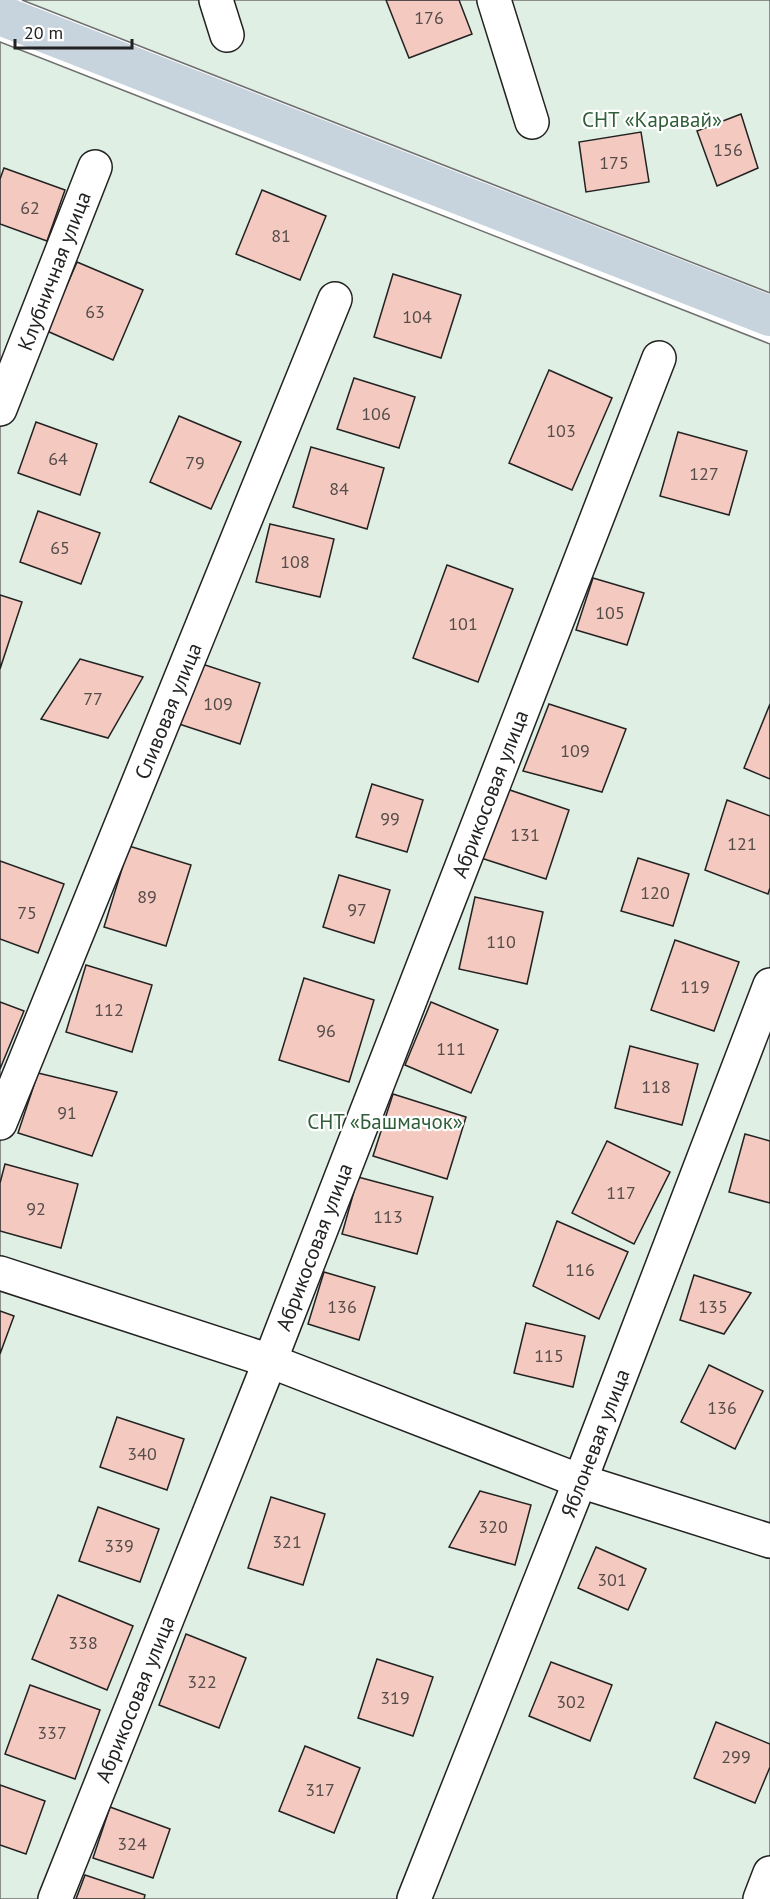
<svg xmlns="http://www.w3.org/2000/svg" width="770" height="1899" font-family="'PT Sans',sans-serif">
<rect width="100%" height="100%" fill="#fff"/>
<g fill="#e0efe3" stroke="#6f6f6f" stroke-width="1.5">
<path d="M 22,0 L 770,0 L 770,293 Z"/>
<path d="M 0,42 L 770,344 L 770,1899 L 0,1899 Z"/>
</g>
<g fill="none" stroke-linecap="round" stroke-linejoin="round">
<path stroke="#c7d3dd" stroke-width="40" d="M 0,15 L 770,316"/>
</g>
<g fill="#f3c9c0" stroke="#222" stroke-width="1.5">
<path d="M 386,0 L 459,0 L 472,34 L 409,58 Z"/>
<path d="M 741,114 L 758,168 L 717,186 L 697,131 Z"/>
<path d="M 641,132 L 649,182 L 586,192 L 579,142 Z"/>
<path d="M 4,168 L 65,190 L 47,241 L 0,224 L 0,179 Z"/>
<path d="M 262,190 L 326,216 L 300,280 L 236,254 Z"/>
<path d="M 77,262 L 143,290 L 113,360 L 47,331 Z"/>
<path d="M 393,274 L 461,295 L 441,358 L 374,337 Z"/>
<path d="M 549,370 L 612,398 L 572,490 L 509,463 Z"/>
<path d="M 354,378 L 415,397 L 399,448 L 337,429 Z"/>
<path d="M 179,416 L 241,442 L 211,509 L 150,482 Z"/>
<path d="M 36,422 L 97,444 L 80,495 L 18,473 Z"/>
<path d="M 678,432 L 747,451 L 729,515 L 660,496 Z"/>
<path d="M 311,447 L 384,468 L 367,529 L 293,507 Z"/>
<path d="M 38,511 L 100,533 L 81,584 L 20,562 Z"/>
<path d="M 270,524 L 334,539 L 320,597 L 256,582 Z"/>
<path d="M 447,565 L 513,589 L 478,682 L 413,658 Z"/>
<path d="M 593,578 L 644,593 L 627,645 L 576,630 Z"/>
<path d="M 0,595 L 22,602 L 0,669 Z"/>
<path d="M 80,659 L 143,677 L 108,738 L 41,719 Z"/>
<path d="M 196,662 L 260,683 L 240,744 L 176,723 Z"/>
<path d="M 549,704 L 626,729 L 602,792 L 523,771 Z"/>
<path d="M 770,704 L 770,779 L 744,768 Z"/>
<path d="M 372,784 L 423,800 L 407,852 L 356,837 Z"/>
<path d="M 504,788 L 569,810 L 546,879 L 481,858 Z"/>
<path d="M 727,800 L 770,816 L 770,888 L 768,894 L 705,870 Z"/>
<path d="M 129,846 L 191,865 L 166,946 L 104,927 Z"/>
<path d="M 638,858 L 689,874 L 673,926 L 621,911 Z"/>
<path d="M 0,861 L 64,884 L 38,953 L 0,939 Z"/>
<path d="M 339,875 L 390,890 L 374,943 L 323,927 Z"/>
<path d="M 475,897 L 543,912 L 527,984 L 459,969 Z"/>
<path d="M 675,940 L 739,962 L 714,1031 L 651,1010 Z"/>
<path d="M 86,965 L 152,985 L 132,1052 L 66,1032 Z"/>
<path d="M 304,978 L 374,1000 L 349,1082 L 279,1060 Z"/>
<path d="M 0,1002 L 24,1011 L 0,1069 Z"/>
<path d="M 431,1002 L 498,1030 L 471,1093 L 405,1065 Z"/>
<path d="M 630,1046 L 698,1064 L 682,1125 L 615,1108 Z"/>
<path d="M 38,1073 L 117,1092 L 92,1156 L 18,1133 Z"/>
<path d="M 393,1094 L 466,1117 L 447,1179 L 373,1156 Z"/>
<path d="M 745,1134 L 770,1141 L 770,1203 L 729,1192 Z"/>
<path d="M 607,1141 L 670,1172 L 634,1244 L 572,1213 Z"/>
<path d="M 5,1164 L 78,1184 L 61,1248 L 0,1231 L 0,1183 Z"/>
<path d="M 358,1177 L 433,1197 L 417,1254 L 342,1234 Z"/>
<path d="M 557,1221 L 628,1252 L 599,1319 L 533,1286 Z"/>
<path d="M 324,1272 L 375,1287 L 359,1340 L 308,1324 Z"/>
<path d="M 694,1275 L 751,1293 L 724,1334 L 680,1320 Z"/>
<path d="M 0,1311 L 14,1316 L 0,1354 Z"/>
<path d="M 526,1323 L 585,1336 L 573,1387 L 514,1373 Z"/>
<path d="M 709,1365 L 763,1391 L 735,1449 L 681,1422 Z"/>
<path d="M 117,1417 L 184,1439 L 167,1490 L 100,1467 Z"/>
<path d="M 480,1491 L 531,1505 L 515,1565 L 449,1547 Z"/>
<path d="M 271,1497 L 325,1514 L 303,1585 L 248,1568 Z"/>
<path d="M 98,1507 L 159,1529 L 140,1582 L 79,1561 Z"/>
<path d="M 596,1547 L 646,1569 L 628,1610 L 578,1588 Z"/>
<path d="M 58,1595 L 133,1626 L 107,1690 L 32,1659 Z"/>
<path d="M 186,1634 L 246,1658 L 219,1728 L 159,1705 Z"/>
<path d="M 377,1659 L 433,1677 L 413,1736 L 358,1718 Z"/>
<path d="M 551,1662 L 612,1685 L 590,1741 L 529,1716 Z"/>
<path d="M 30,1685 L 100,1710 L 75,1779 L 5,1754 Z"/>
<path d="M 716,1722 L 770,1744 L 770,1767 L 755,1803 L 694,1778 Z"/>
<path d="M 305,1746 L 360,1768 L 334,1833 L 279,1811 Z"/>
<path d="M 0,1785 L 45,1801 L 26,1854 L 0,1845 Z"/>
<path d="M 110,1807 L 170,1829 L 153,1878 L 93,1858 Z"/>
<path d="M 85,1875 L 145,1895 L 144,1899 L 76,1899 Z"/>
</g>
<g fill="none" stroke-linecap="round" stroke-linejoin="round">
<defs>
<g id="minor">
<path d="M 216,0 L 227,35"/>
<path d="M 494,0 L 532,122"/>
<path d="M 0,409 L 95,167"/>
<path d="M 0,1123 L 335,299"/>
<path d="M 0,1273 L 270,1361 L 580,1481 L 770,1541"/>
<path d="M 55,1899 L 270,1361 L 659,358"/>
<path d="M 414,1899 L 580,1481 L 770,985"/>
<path d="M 760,1899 L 770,1873"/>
</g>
</defs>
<use href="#minor" stroke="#222" stroke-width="36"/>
<use href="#minor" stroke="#fff" stroke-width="33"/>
</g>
<g text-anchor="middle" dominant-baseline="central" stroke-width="4.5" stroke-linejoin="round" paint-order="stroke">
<g font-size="18" fill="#564c4a">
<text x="429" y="17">176</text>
<text x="728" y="149">156</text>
<text x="614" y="162">175</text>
<text x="30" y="207">62</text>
<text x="281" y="235">81</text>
<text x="95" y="311">63</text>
<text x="417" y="316">104</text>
<text x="376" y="413">106</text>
<text x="561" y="430">103</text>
<text x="58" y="458">64</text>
<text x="195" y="462">79</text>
<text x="704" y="473">127</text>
<text x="339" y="488">84</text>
<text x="60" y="547">65</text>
<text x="295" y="561">108</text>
<text x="610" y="612">105</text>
<text x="463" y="623">101</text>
<text x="93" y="698">77</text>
<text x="218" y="703">109</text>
<text x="575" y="750">109</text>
<text x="390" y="818">99</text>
<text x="525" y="834">131</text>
<text x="742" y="843">121</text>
<text x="655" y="892">120</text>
<text x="147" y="896">89</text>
<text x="357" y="909">97</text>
<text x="27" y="912">75</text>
<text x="501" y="941">110</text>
<text x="695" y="986">119</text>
<text x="109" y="1009">112</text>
<text x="326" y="1030">96</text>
<text x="451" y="1048">111</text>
<text x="656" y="1086">118</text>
<text x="67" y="1112">91</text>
<text x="621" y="1192">117</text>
<text x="36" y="1208">92</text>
<text x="388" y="1216">113</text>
<text x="580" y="1269">116</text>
<text x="342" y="1306">136</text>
<text x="713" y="1306">135</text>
<text x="549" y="1355">115</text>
<text x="722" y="1407">136</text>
<text x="142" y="1453">340</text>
<text x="493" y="1526">320</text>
<text x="287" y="1541">321</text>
<text x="119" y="1545">339</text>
<text x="612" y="1579">301</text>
<text x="83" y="1642">338</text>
<text x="202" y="1681">322</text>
<text x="395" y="1697">319</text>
<text x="571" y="1701">302</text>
<text x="52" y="1732">337</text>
<text x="736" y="1756">299</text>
<text x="320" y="1789">317</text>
<text x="132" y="1843">324</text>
</g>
<g font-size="21" fill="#2f5e38" stroke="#fff">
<text x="652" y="119">СНТ «Каравай»</text>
<text x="385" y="1121">СНТ «Башмачок»</text>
</g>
<g font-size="21" fill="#222" stroke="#fff">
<text transform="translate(54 271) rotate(-69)">Клубничная улица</text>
<text transform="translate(168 711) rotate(-68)">Сливовая улица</text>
<text transform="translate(490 794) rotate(-69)">Абрикосовая улица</text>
<text transform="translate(314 1247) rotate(-69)">Абрикосовая улица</text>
<text transform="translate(595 1443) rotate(-69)">Яблоневая улица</text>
<text transform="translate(135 1699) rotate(-68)">Абрикосовая улица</text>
</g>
</g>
<path d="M15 39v9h117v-9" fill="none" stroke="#222222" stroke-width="3"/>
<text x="24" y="39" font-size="18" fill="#222222" stroke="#ffffff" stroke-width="4.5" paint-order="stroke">20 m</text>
</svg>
